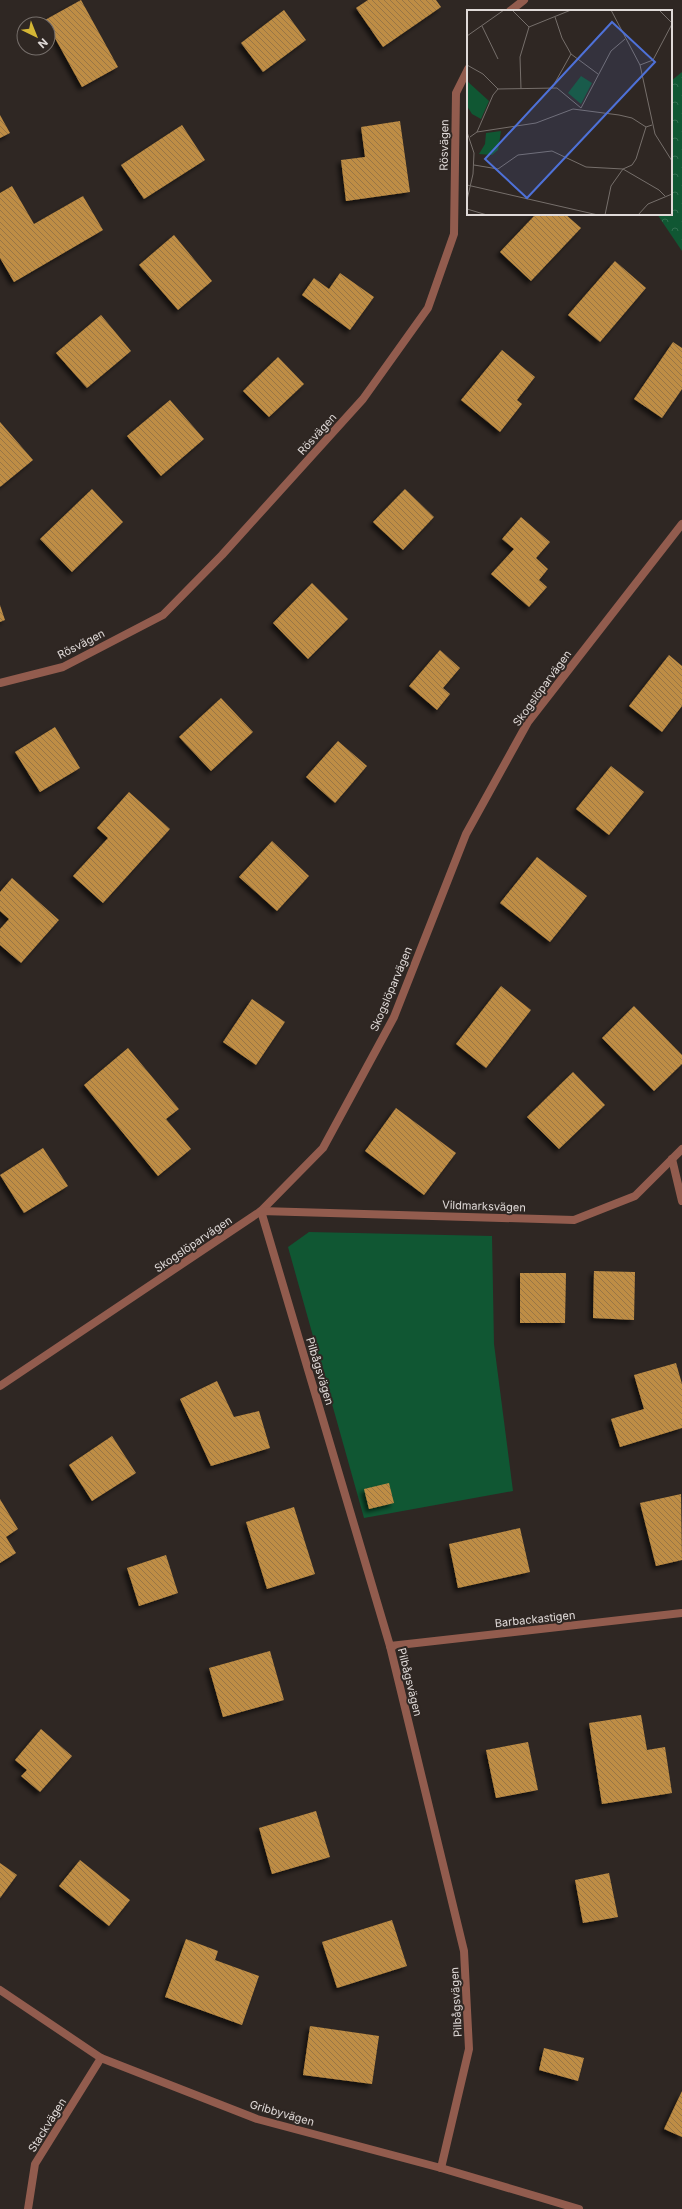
<svg xmlns="http://www.w3.org/2000/svg" width="682" height="2209" font-family="Inter,sans-serif">
<defs>
<pattern id="forest-crowns" width="20" height="18" patternUnits="userSpaceOnUse"><rect width="20" height="18" fill="#105733"/><path d="M2 6a3 3 0 1 1 6 0M12 15a3 3 0 1 1 6 0" fill="none" stroke="#326f50"/></pattern>
<pattern id="building-back-hatch" width="6" height="6" patternUnits="userSpaceOnUse"><rect width="6" height="6" fill="#be8d45"/><path d="M-1 5l2 2M0 0l6 6M5-1l2 2" fill="none" stroke="#997644"/></pattern>
<filter id="shadow"><feDropShadow dx="-3.5" dy="3.5" stdDeviation="2" flood-color="#0009"/></filter>
</defs>
<rect width="100%" height="100%" fill="#2f2723"/>
<path fill="url(#forest-crowns)" d="M 682,72 L 682,251 L 657,214 L 671,214 L 671,81 Z"/>
<path fill="#105733" d="M 309,1232 L 492,1236 L 494,1344 L 513,1491 L 364,1518 L 288,1247 Z"/>
<g fill="url(#building-back-hatch)" filter="url(#shadow)">
<path d="M 81,0 L 118,67 L 82,87 L 45,20 Z"/>
<path d="M 368,0 L 436,0 L 441,7 L 383,47 L 356,8 Z"/>
<path d="M 284,10 L 306,40 L 263,72 L 241,43 Z"/>
<path d="M 0,115 L 10,133 L 0,138 Z"/>
<path d="M 400,121 L 410,192 L 346,201 L 341,160 L 365,157 L 361,127 Z"/>
<path d="M 182,125 L 205,160 L 144,199 L 121,165 Z"/>
<path d="M 12,186 L 34,224 L 83,196 L 103,230 L 14,282 L 0,258 L 0,193 Z"/>
<path d="M 536,214 L 565,214 L 581,228 L 531,281 L 500,252 Z"/>
<path d="M 174,235 L 212,281 L 178,310 L 139,265 Z"/>
<path d="M 615,261 L 646,288 L 600,342 L 568,315 Z"/>
<path d="M 340,273 L 374,297 L 350,330 L 302,295 L 314,278 L 329,289 Z"/>
<path d="M 101,315 L 131,351 L 87,388 L 56,353 Z"/>
<path d="M 673,342 L 682,348 L 682,389 L 662,418 L 634,399 Z"/>
<path d="M 502,350 L 535,377 L 517,400 L 522,404 L 500,432 L 461,400 Z"/>
<path d="M 278,357 L 304,384 L 269,417 L 243,391 Z"/>
<path d="M 170,400 L 204,439 L 161,476 L 127,436 Z"/>
<path d="M 0,422 L 33,460 L 0,487 Z"/>
<path d="M 92,489 L 123,522 L 72,572 L 40,539 Z"/>
<path d="M 405,489 L 434,517 L 403,550 L 373,522 Z"/>
<path d="M 521,517 L 550,542 L 536,558 L 548,569 L 539,580 L 547,587 L 529,607 L 491,574 L 514,549 L 502,539 Z"/>
<path d="M 312,583 L 348,619 L 308,659 L 273,623 Z"/>
<path d="M 0,605 L 5,620 L 0,622 Z"/>
<path d="M 440,650 L 460,668 L 443,688 L 450,694 L 437,710 L 409,686 Z"/>
<path d="M 669,655 L 682,666 L 682,706 L 662,732 L 629,706 Z"/>
<path d="M 221,698 L 253,732 L 211,771 L 179,737 Z"/>
<path d="M 55,727 L 80,768 L 40,792 L 15,752 Z"/>
<path d="M 338,741 L 367,766 L 335,803 L 306,777 Z"/>
<path d="M 611,766 L 644,792 L 609,835 L 576,809 Z"/>
<path d="M 129,792 L 170,829 L 103,903 L 73,876 L 108,838 L 97,828 Z"/>
<path d="M 272,841 L 309,876 L 277,911 L 239,877 Z"/>
<path d="M 537,857 L 587,896 L 550,942 L 500,903 Z"/>
<path d="M 12,878 L 59,920 L 21,963 L 0,945 L 0,929 L 9,919 L 0,911 L 0,892 Z"/>
<path d="M 501,986 L 531,1010 L 486,1068 L 456,1044 Z"/>
<path d="M 252,999 L 285,1022 L 256,1065 L 223,1042 Z"/>
<path d="M 634,1006 L 682,1055 L 682,1064 L 654,1091 L 602,1038 Z"/>
<path d="M 128,1048 L 179,1109 L 166,1119 L 191,1149 L 158,1176 L 84,1085 Z"/>
<path d="M 573,1072 L 605,1105 L 559,1149 L 527,1117 Z"/>
<path d="M 396,1108 L 456,1153 L 424,1195 L 365,1151 Z"/>
<path d="M 43,1148 L 68,1186 L 24,1213 L 0,1175 Z"/>
<path d="M 594,1271 L 635,1272 L 634,1320 L 593,1318 Z"/>
<path d="M 520,1273 L 566,1273 L 565,1323 L 520,1323 Z"/>
<path d="M 676,1363 L 682,1384 L 682,1428 L 620,1447 L 611,1419 L 644,1409 L 634,1375 Z"/>
<path d="M 217,1381 L 234,1417 L 259,1411 L 270,1448 L 211,1466 L 180,1399 Z"/>
<path d="M 112,1436 L 136,1473 L 92,1501 L 69,1465 Z"/>
<path d="M 389,1483 L 394,1503 L 369,1509 L 364,1489 Z"/>
<path d="M 681,1494 L 682,1560 L 656,1566 L 640,1503 Z"/>
<path d="M 0,1499 L 18,1529 L 6,1537 L 16,1553 L 0,1563 Z"/>
<path d="M 294,1507 L 315,1574 L 267,1589 L 246,1522 Z"/>
<path d="M 520,1528 L 530,1572 L 458,1588 L 449,1544 Z"/>
<path d="M 166,1555 L 178,1593 L 139,1606 L 127,1568 Z"/>
<path d="M 270,1651 L 284,1700 L 223,1717 L 209,1668 Z"/>
<path d="M 641,1715 L 647,1750 L 665,1747 L 672,1793 L 602,1804 L 589,1723 Z"/>
<path d="M 41,1729 L 72,1756 L 40,1792 L 21,1776 L 27,1770 L 15,1760 Z"/>
<path d="M 528,1742 L 538,1790 L 496,1798 L 486,1750 Z"/>
<path d="M 316,1811 L 330,1857 L 272,1874 L 259,1828 Z"/>
<path d="M 80,1860 L 130,1900 L 109,1926 L 59,1886 Z"/>
<path d="M 0,1863 L 17,1875 L 0,1898 Z"/>
<path d="M 609,1873 L 618,1917 L 583,1923 L 575,1880 Z"/>
<path d="M 392,1920 L 407,1966 L 337,1988 L 322,1942 Z"/>
<path d="M 186,1939 L 218,1951 L 215,1960 L 259,1976 L 242,2025 L 165,1997 Z"/>
<path d="M 310,2026 L 379,2036 L 372,2084 L 303,2075 Z"/>
<path d="M 544,2048 L 584,2058 L 578,2081 L 539,2070 Z"/>
<path d="M 682,2091 L 682,2137 L 664,2129 Z"/>
</g>
<g fill="none" stroke-linecap="round" stroke-linejoin="round">
<g stroke="#925c4e" stroke-width="8">
<path d="M 510,11 L 524,0"/>
<path d="M 0,683 L 63,667 L 163,615 L 222,555 L 363,399 L 428,308 L 454,234 L 456,93 L 468,69"/>
<path d="M 672,1159 L 682,1201"/>
<path d="M 0,1386 L 261,1211 L 323,1148 L 394,1017 L 466,834 L 528,722 L 682,524"/>
<path d="M 390,1646 L 682,1613"/>
<path d="M 0,1990 L 101,2058 L 257,2119 L 441,2168 L 579,2209"/>
<path d="M 441,2168 L 469,2049 L 464,1951 L 390,1646 L 261,1211 L 574,1220 L 635,1196 L 682,1149"/>
<path d="M 28,2209 L 35,2164 L 101,2058"/>
</g>
</g>
<g text-anchor="middle" dominant-baseline="central" stroke-width="4" stroke-linejoin="round" paint-order="stroke">
<g font-size="11" fill="#e0dad8" stroke="#2f2723">
<text transform="translate(444 145) rotate(-89)">Rösvägen</text>
<text transform="translate(317 434) rotate(-48)">Rösvägen</text>
<text transform="translate(81 644) rotate(-27)">Rösvägen</text>
<text transform="translate(542 688) rotate(-54)">Skogslöparvägen</text>
<text transform="translate(391 989) rotate(-67)">Skogslöparvägen</text>
<text transform="translate(484 1206) rotate(2)">Vildmarksvägen</text>
<text transform="translate(193 1244) rotate(-34)">Skogslöparvägen</text>
<text transform="translate(320 1371) rotate(73)">Pilbågsvägen</text>
<text transform="translate(535 1619) rotate(-6)">Barbackastigen</text>
<text transform="translate(410 1682) rotate(76)">Pilbågsvägen</text>
<text transform="translate(456 2002) rotate(-93)">Pilbågsvägen</text>
<text transform="translate(282 2113) rotate(16)">Gribbyvägen</text>
<text transform="translate(47 2125) rotate(-58)">Stackvägen</text>
</g>
</g>
<g transform="translate(467 10)">
<rect width="205" height="205" fill="#2f2723"/>
<path d="M 0,71 L 22,91 L 14,109 L 5,104 L 0,96 ZM 34,121 L 31,140 L 25,145 L 12,144 L 18,134 L 19,123 Z" fill="#105733"/>
<path d="M 114,66 L 125,73 L 114,94 L 101,83 Z" fill="#105733"/>
<path fill="none" stroke="#766f6b" stroke-width="1" d="M 45,0 L 62,17M 144,0 L 173,55 L 188,124 L 205,151M 192,0 L 205,13M 88,7 L 95,28 L 104,44 L 131,64M 15,16 L 31,49M 62,17 L 104,0M 0,26 L 37,0M 0,55 L 16,64 L 31,79M 173,55 L 186,50 L 205,14M 85,78 L 104,44M 31,79 L 90,78 L 114,98 L 144,41 L 158,29M 54,79 L 53,47 L 62,17M 0,122 L 7,143 L 6,164 L 0,190M 10,122 L 26,85 L 31,79M 3,127 L 10,122 L 69,113 L 106,99 L 152,105 L 165,108 L 179,117 L 185,115M 7,155 L 31,159 L 51,145 L 85,141 L 119,157 L 156,159 L 192,180 L 198,186M 0,175 L 131,205M 0,199 L 20,205M 138,205 L 144,176 L 156,159 L 165,155 L 169,149 L 179,117M 171,205 L 181,194 L 205,184"/>
<path fill="#4e71d8" fill-opacity="0.15" stroke="#4e71d8" stroke-width="2" d="M 145,12 L 188,52 L 60,188 L 18,149 Z"/>
<rect width="205" height="205" fill="none" stroke="#e0dad8" stroke-width="2"/>
</g>
<g transform="translate(36 36) rotate(137)"><circle r="19" fill="#2f2723" stroke="#766f6b"/>
<path d="M0-3L7 15L0 10L-7 15Z" fill="#d4b635"/>
<text y="-6" font-size="11" font-weight="bold" text-anchor="middle" fill="#e0dad8">N</text>
</g>
</svg>
